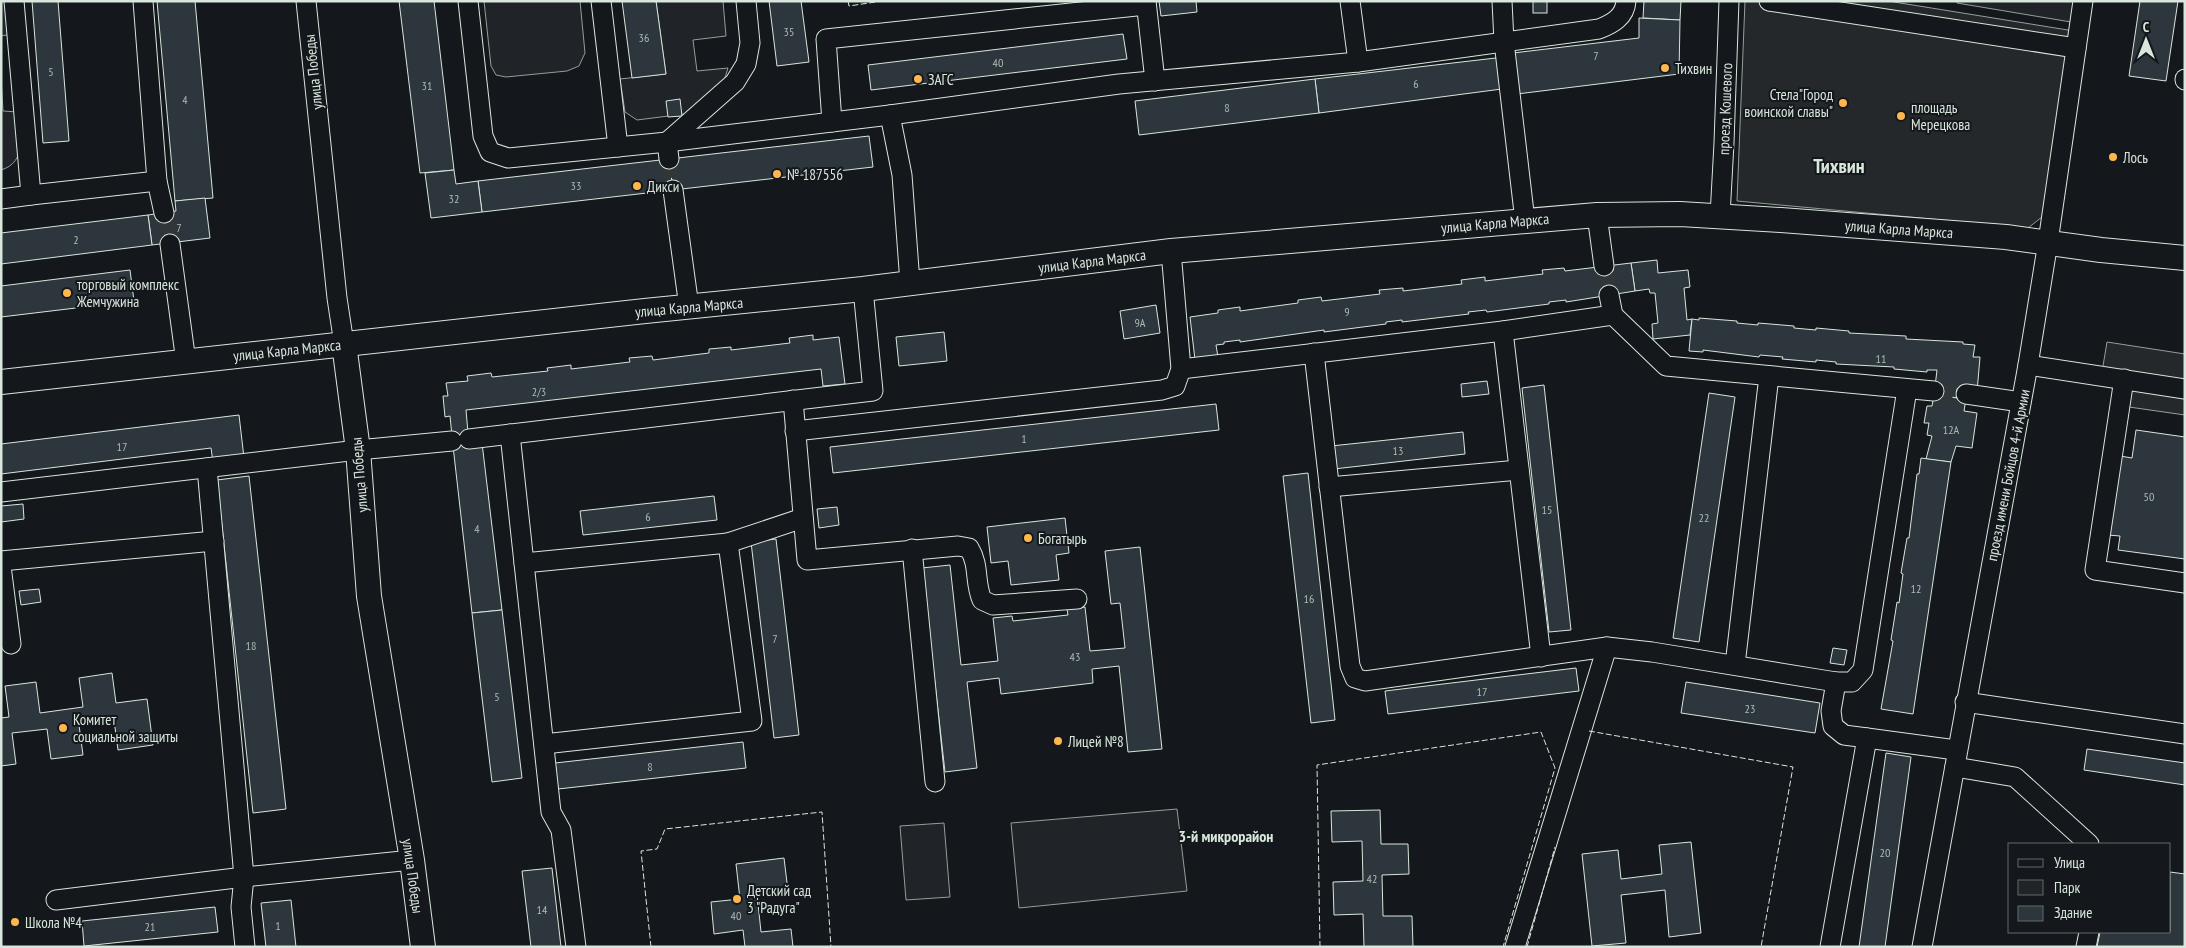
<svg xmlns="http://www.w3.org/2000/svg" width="2186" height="948" font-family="'PT Sans Narrow',sans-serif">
<rect width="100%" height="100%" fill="#14181c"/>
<g fill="#202428" stroke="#939e99">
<path d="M 1,1 L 8,1 L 12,34 L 1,36 Z"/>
<path d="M 484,1 L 580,1 L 585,53 L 579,66 L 567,71 L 506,77 L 496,75 L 491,66 Z"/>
<path d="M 656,1 L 723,1 L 726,36 L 693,40 L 697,71 L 728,68 L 724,81 L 692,113 L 637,120 L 625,112 L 620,79 L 666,74 Z"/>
<path d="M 1957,1 L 2074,1 L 2071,22 L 1957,3 Z"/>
<path d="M 1,78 L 3,111 L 18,112 C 19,134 28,162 1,170 Z"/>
<path d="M 1177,809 L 1187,891 L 1019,908 L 1011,823 Z"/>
<path d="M 944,823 L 950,897 L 906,900 L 900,826 Z"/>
</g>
<g fill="#24282b" stroke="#939e99">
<path d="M 1745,1 L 1888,1 L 2074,31 L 2047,213 L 2028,228 L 1737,201 Z"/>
<path d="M 2107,342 L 2185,354 L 2185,415 L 2129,407 L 2130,394 L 2100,384 Z"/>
</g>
<g fill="#2c363c" stroke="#d8e6dc">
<path d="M 32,1 L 58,1 L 69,141 L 43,143 Z"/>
<path d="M 157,1 L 195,1 L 213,198 L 175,201 Z"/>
<path d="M 399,1 L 434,1 L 454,170 L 420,173 Z"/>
<path d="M 622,1 L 656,1 L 666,74 L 632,78 Z"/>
<path d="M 769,1 L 801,1 L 809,62 L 777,66 Z"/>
<path d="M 1159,1 L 1196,1 L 1197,12 L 1161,16 Z"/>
<rect x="1533" y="1" width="14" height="12"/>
<path d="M 1644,1 L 1681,1 L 1680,20 L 1643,18 Z"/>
<path d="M 2140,1 L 2178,1 L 2166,81 L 2129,76 Z"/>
<path d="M 1639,18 L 1680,20 L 1679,74 L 1517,94 L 1513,53 L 1639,38 Z"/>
<path d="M 1123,34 L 1127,59 L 871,90 L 868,65 Z"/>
<path d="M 1513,56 L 1517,87 L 1319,113 L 1315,79 Z"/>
<path d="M 1315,79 L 1319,113 L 1139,135 L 1135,101 Z"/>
<path d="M 680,99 L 682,116 L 668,117 L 666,101 Z"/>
<path d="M 869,136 L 873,167 L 673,190 L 669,159 Z"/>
<path d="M 669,159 L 673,190 L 482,212 L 478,181 Z"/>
<path d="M 454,170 L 456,184 L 478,181 L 482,212 L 431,218 L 425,173 Z"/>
<path d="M 205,198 L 210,238 L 152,245 L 148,215 L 176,211 L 175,201 Z"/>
<path d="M 148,215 L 152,245 L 1,264 L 1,233 Z"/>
<path d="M 1657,260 L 1658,273 L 1688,270 L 1690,287 L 1684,288 L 1687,320 L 1692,319 L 1690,335 L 1653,339 L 1652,324 L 1658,323 L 1655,293 L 1650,293 L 1649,289 L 1635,291 L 1631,263 Z"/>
<path d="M 1631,263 L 1635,291 L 1566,302 L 1566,300 L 1549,302 L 1549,304 L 1487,312 L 1486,310 L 1468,312 L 1469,314 L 1402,322 L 1402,320 L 1386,322 L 1386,324 L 1324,332 L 1324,330 L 1240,342 L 1240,340 L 1224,342 L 1224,344 L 1216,345 L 1218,357 L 1195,360 L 1190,317 L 1218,313 L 1218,310 L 1240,307 L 1240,311 L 1298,303 L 1298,300 L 1321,297 L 1322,301 L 1380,294 L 1379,290 L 1403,288 L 1403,291 L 1462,284 L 1461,280 L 1485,277 L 1485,281 L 1543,274 L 1542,270 L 1564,268 L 1565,271 Z"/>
<path d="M 130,270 L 134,301 L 1,317 L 1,286 Z"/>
<path d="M 1156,305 L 1160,333 L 1124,339 L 1120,311 Z"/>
<path d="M 1699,318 L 1737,321 L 1737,323 L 1758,325 L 1758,323 L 1794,326 L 1794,328 L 1816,330 L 1816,328 L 1849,331 L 1849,333 L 1906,336 L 1906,339 L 1963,342 L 1963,344 L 1975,345 L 1973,357 L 1980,357 L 1977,392 L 1966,399 L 1934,395 L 1937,370 L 1927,370 L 1927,372 L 1894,369 L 1894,367 L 1836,364 L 1836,362 L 1816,360 L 1816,362 L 1782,359 L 1783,357 L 1760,355 L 1759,357 L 1703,350 L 1703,352 L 1689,351 L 1692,319 L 1699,320 Z"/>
<path d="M 944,332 L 947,361 L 899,366 L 896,337 Z"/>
<path d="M 813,335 L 813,340 L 839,337 L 845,384 L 823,386 L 821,369 L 466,410 L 469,444 L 453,446 L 450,416 L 445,417 L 443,396 L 448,396 L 446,383 L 468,381 L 467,376 L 491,373 L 492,377 L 548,371 L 547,368 L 571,365 L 571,369 L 630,362 L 629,358 L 652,356 L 653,360 L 709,353 L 709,349 L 731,347 L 731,350 L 790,343 L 789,338 Z"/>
<path d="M 1487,381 L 1489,394 L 1462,397 L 1461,384 Z"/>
<path d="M 1544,385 L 1571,630 L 1549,632 L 1522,388 Z"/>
<path d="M 1709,393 L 1735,397 L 1699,642 L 1673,638 Z"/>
<path d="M 1934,395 L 1966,399 L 1964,411 L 1977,413 L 1972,448 L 1956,446 L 1951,462 L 1926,459 L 1932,436 L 1927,435 L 1929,423 L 1924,423 L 1927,406 L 1932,406 Z"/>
<path d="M 1216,404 L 1219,430 L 833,473 L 830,447 Z"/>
<path d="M 239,415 L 244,458 L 213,462 L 211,448 L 1,474 L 1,444 Z"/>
<path d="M 2136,430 L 2185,437 L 2185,559 L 2118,550 L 2120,536 L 2108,535 L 2120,456 L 2132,458 Z"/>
<path d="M 1463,432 L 1465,454 L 1334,469 L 1331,446 Z"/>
<path d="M 482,443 L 502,610 L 472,613 L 453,446 Z"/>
<path d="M 1921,458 L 1951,462 L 1913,714 L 1881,709 L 1893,641 L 1891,640 L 1897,602 L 1899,603 L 1903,574 L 1901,573 L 1907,538 L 1909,538 L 1917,474 L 1919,474 Z"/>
<path d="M 1308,473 L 1335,720 L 1311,723 L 1283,476 Z"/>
<path d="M 249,476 L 286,809 L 253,813 L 217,480 Z"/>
<path d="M 714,496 L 717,520 L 583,535 L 580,511 Z"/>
<path d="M 23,504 L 24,519 L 1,522 L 1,506 Z"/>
<path d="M 837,507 L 839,525 L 819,528 L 817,509 Z"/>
<path d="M 1065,518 L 1069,553 L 1056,555 L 1059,580 L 1011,585 L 1008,561 L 991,563 L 987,527 Z"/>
<path d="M 776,539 L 799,735 L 774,738 L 751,542 Z"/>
<path d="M 1140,547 L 1162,749 L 1128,752 L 1119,666 L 1092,669 L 1093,683 L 1001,694 L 999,678 L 967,682 L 977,768 L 945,772 L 922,568 L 950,565 L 961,665 L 998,661 L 993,618 L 1012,616 L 1013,621 L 1068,615 L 1067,609 L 1085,607 L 1090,651 L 1125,648 L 1120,603 L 1111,604 L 1105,551 Z"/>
<path d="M 39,589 L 41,602 L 21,605 L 19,591 Z"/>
<path d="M 502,610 L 522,778 L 492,782 L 472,613 Z"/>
<path d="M 1833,648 L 1847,650 L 1844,665 L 1830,663 Z"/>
<path d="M 1576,668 L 1579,691 L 1388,714 L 1385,691 Z"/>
<path d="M 112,673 L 116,703 L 147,699 L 153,745 L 118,750 L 114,720 L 79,725 L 83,755 L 51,759 L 47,729 L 12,733 L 16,764 L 1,766 L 1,718 L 9,717 L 5,686 L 36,682 L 40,713 L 83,707 L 79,678 Z"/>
<path d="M 1686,682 L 1820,703 L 1815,733 L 1681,713 Z"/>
<path d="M 743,742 L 746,768 L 558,789 L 555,763 Z"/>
<path d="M 2087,749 L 2185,763 L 2185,785 L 2084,770 Z"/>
<path d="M 1886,753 L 1911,757 L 1885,947 L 1859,947 Z"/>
<path d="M 1380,810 L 1381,844 L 1408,844 L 1409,874 L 1382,875 L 1383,916 L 1412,916 L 1413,947 L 1364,947 L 1363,914 L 1334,915 L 1333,882 L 1363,881 L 1362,841 L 1332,842 L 1331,811 Z"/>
<path d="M 1691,842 L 1701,933 L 1669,937 L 1665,890 L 1621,895 L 1626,943 L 1592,946 L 1582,854 L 1618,850 L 1621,879 L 1662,874 L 1659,845 Z"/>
<path d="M 784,858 L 788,891 L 757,894 L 761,932 L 791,929 L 793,947 L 745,947 L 743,930 L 714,934 L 711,902 L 740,899 L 736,864 Z"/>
<path d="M 552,868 L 561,947 L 531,947 L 522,871 Z"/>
<path d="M 2170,872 L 2185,874 L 2185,947 L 2097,947 L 2100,932 L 2170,932 Z"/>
<path d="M 291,900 L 296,947 L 266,947 L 261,903 Z"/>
<path d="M 215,907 L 218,932 L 84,946 L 82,921 Z"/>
</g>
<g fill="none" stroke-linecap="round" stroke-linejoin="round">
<g stroke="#313739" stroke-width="19" stroke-dasharray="19 9" stroke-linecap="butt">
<path d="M 669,159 L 673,190"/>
<path d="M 164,213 L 170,244"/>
<path d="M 1604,266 L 1609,295"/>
<path d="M 1934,391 L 1966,394"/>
</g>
<defs>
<g id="minor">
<path d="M 143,1 L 157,181 L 164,213"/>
<path d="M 306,1 L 337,298 L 344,344"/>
<path d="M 468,1 L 483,136 L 490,152 L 508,158 L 667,142 L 890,115"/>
<path d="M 601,1 L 618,147"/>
<path d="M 1146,1 L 1155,81"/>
<path d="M 1502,1 L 1504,42 L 1525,221"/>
<path d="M 1769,1 L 2076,48"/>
<path d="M 1358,62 L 1599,29 C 1612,24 1625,17 1626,1"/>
<path d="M 2185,80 L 2185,79"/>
<path d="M 832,122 L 826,39 L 1146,5"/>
<path d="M 669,159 L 667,142 L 735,82 L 746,64 L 750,43 L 746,1"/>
<path d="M 673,190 L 689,307"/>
<path d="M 31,195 L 157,181"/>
<path d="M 1,199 L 31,195 L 14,1"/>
<path d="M 1597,215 L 1604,266"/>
<path d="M 1720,216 L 1724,143 L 1729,1"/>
<path d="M 170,244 L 186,362"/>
<path d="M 910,283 L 902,175 L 890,115 L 1119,84 L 1358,62 L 1350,1"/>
<path d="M 1609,295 L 1613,315 L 1666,366 L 1934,391"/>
<path d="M 1503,331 L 1541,657"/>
<path d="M 1314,353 L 1350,666 L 1355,678 L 1365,681 L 1607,647 L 1652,652 L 1836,682"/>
<path d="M 2028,365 L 2185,389"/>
<path d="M 1181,369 L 1503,331 L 1613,315"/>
<path d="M 2124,379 L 2095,570 L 2185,583"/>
<path d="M 1966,394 L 2021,402"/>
<path d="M 793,400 L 807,560 L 958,546 L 969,548 C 980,566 974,581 982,600 L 993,605 L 1077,599"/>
<path d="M 795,431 L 1162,390 L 1175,386 L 1181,369 L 1171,251"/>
<path d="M 510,434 L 551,812 L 561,830 L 576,947"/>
<path d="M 469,439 L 873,391 L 863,289"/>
<path d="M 207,468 L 244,877 L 241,907 L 245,947"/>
<path d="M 1329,487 L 1519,470"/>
<path d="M 1,492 L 358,450 L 452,441"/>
<path d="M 728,543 L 803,518"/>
<path d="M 912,549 L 935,782"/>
<path d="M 1,561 L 214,541"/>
<path d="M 524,563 L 728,543 L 752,721 L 544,744"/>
<path d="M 1,566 L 11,644"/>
<path d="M 1735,665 L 1769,376"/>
<path d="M 1965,702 L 2185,734"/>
<path d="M 1867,738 L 1956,750"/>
<path d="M 1955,767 L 2015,777 L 2089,844"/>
<path d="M 56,900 L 244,877 L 412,860"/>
<path d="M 1515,947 L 1607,647"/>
<path d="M 1830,947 L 1867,738 L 1844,735 L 1833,726 L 1831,711 L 1836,682 L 1852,682 L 1863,670 L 1907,389"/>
<path d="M 1922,947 L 2028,365 L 2048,242 L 2083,1"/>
<path d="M 2086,947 L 2089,932"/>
</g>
<g id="major">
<path d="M 344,344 L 358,450 L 369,596 L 412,860 L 423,947"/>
<path d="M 1,382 L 645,311 L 863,289 L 1171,251 L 1597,215 L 1680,214 L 1781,220 L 2006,237 L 2101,250 L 2185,258"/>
</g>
</defs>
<use href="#minor" stroke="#d8e6dc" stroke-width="21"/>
<use href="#major" stroke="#d8e6dc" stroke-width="26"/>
<use href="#minor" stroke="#14181c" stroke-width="19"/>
<use href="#major" stroke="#14181c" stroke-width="24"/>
<g stroke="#d8e6dc" stroke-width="1" stroke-dasharray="6 2.5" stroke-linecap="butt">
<path d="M 848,1 L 849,6 L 882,1"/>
<path d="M 1589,731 L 1793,767 L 1761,947"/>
<path d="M 651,947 L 641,851 L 657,849 L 665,829 L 822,812 L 831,947"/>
<path d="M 1320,947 L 1317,765 L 1541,732 L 1555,768 L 1503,947"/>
<path d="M 1527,947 L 1555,847"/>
</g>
</g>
<g fill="#ffb74d" stroke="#14181c" stroke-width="2">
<circle cx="1665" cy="68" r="5"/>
<circle cx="918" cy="79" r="5"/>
<circle cx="1843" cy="103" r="5"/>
<circle cx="1901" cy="116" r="5"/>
<circle cx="2113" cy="157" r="5"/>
<circle cx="777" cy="174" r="5"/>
<circle cx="637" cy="186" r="5"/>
<circle cx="67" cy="293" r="5"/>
<circle cx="1028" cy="538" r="5"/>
<circle cx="63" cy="728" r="5"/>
<circle cx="1058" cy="741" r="5"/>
<circle cx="737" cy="899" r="5"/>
<circle cx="15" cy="922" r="5"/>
</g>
<g text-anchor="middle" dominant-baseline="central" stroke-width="4" stroke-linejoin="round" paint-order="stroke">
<g font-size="12" fill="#adbab4">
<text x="789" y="31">35</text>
<text x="644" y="37">36</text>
<text x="1596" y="55">7</text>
<text x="998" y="62">40</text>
<text x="51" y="71">5</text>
<text x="1416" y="83">6</text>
<text x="427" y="85">31</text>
<text x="185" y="99">4</text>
<text x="1227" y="107">8</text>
<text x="576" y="185">33</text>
<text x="454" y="198">32</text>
<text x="179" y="227">7</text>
<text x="76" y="239">2</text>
<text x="1347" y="311">9</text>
<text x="1140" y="322">9А</text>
<text x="1881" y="358">11</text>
<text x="539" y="391">2/3</text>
<text x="1951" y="429">12А</text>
<text x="1024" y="438">1</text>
<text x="122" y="446">17</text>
<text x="1398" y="450">13</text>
<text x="2149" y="496">50</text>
<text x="1547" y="509">15</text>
<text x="648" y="516">6</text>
<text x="1704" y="517">22</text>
<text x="477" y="528">4</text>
<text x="1916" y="588">12</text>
<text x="1309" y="598">16</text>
<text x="775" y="638">7</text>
<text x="251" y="645">18</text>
<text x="1075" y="656">43</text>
<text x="1482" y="691">17</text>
<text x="497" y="696">5</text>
<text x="1750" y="708">23</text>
<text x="650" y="766">8</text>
<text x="1885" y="852">20</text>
<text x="1372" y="878">42</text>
<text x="542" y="909">14</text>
<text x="736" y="915">40</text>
<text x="278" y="925">1</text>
<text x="150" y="926">21</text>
</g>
<g font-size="15" fill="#d8e6dc" stroke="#14181c" text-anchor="start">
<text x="1675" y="68">Тихвин</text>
<text x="928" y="79">ЗАГС</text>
<text x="1833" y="94" text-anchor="end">Стела"Город<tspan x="1833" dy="17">воинской славы"</tspan></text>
<text x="1911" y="107">площадь<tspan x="1911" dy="17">Мерецкова</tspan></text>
<text x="2123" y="157">Лось</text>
<text x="787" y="174">№ 187556</text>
<text x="647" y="186">Дикси</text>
<text x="77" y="284">торговый комплекс<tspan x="77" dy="17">Жемчужина</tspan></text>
<text x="1038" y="538">Богатырь</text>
<text x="73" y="719">Комитет<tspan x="73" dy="17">социальной защиты</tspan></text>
<text x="1068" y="741">Лицей №8</text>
<text x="747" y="890">Детский сад<tspan x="747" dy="17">3 "Радуга"</tspan></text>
<text x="25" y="922">Школа №4</text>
</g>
<g font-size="15" fill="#d8e6dc" stroke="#14181c">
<text transform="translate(313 72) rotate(-96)">улица Победы</text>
<text transform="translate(1725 109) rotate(-88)">проезд Кошевого</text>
<text transform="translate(1495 223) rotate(-5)">улица Карла Маркса</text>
<text transform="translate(1899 229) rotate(4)">улица Карла Маркса</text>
<text transform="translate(1092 261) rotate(-7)">улица Карла Маркса</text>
<text transform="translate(689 307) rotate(-5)">улица Карла Маркса</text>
<text transform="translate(287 350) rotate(-6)">улица Карла Маркса</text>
<text transform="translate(359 475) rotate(-95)">улица Победы</text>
<text transform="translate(2008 475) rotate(-79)">проезд имени Бойцов 4-й Армии</text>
<text transform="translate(413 876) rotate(82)">улица Победы</text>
</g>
<g font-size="16" font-weight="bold" fill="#d8e6dc" stroke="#14181c">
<text x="1226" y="836">3-й микрорайон</text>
</g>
<g font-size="20" font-weight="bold" fill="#d8e6dc" stroke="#14181c">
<text x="1839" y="166">Тихвин</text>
</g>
</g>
<rect width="2186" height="948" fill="none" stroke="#d8e6dc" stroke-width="5"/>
<rect x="2008" y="843" width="162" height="90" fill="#14181c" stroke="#626a69"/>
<rect x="2018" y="859" width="25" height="8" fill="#14181c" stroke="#626a69"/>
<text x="2054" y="868" font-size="15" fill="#d8e6dc">Улица</text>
<rect x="2018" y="880" width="25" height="15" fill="#202428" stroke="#626a69"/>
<text x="2054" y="893" font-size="15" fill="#d8e6dc">Парк</text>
<rect x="2018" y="906" width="25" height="15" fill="#2c363c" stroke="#626a69"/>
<text x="2054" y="918" font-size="15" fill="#d8e6dc">Здание</text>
<g transform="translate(2146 40)" stroke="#14181c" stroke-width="4" paint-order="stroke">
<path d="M0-4L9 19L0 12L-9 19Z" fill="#d8e6dc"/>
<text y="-8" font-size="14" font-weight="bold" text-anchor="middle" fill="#d8e6dc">С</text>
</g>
</svg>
